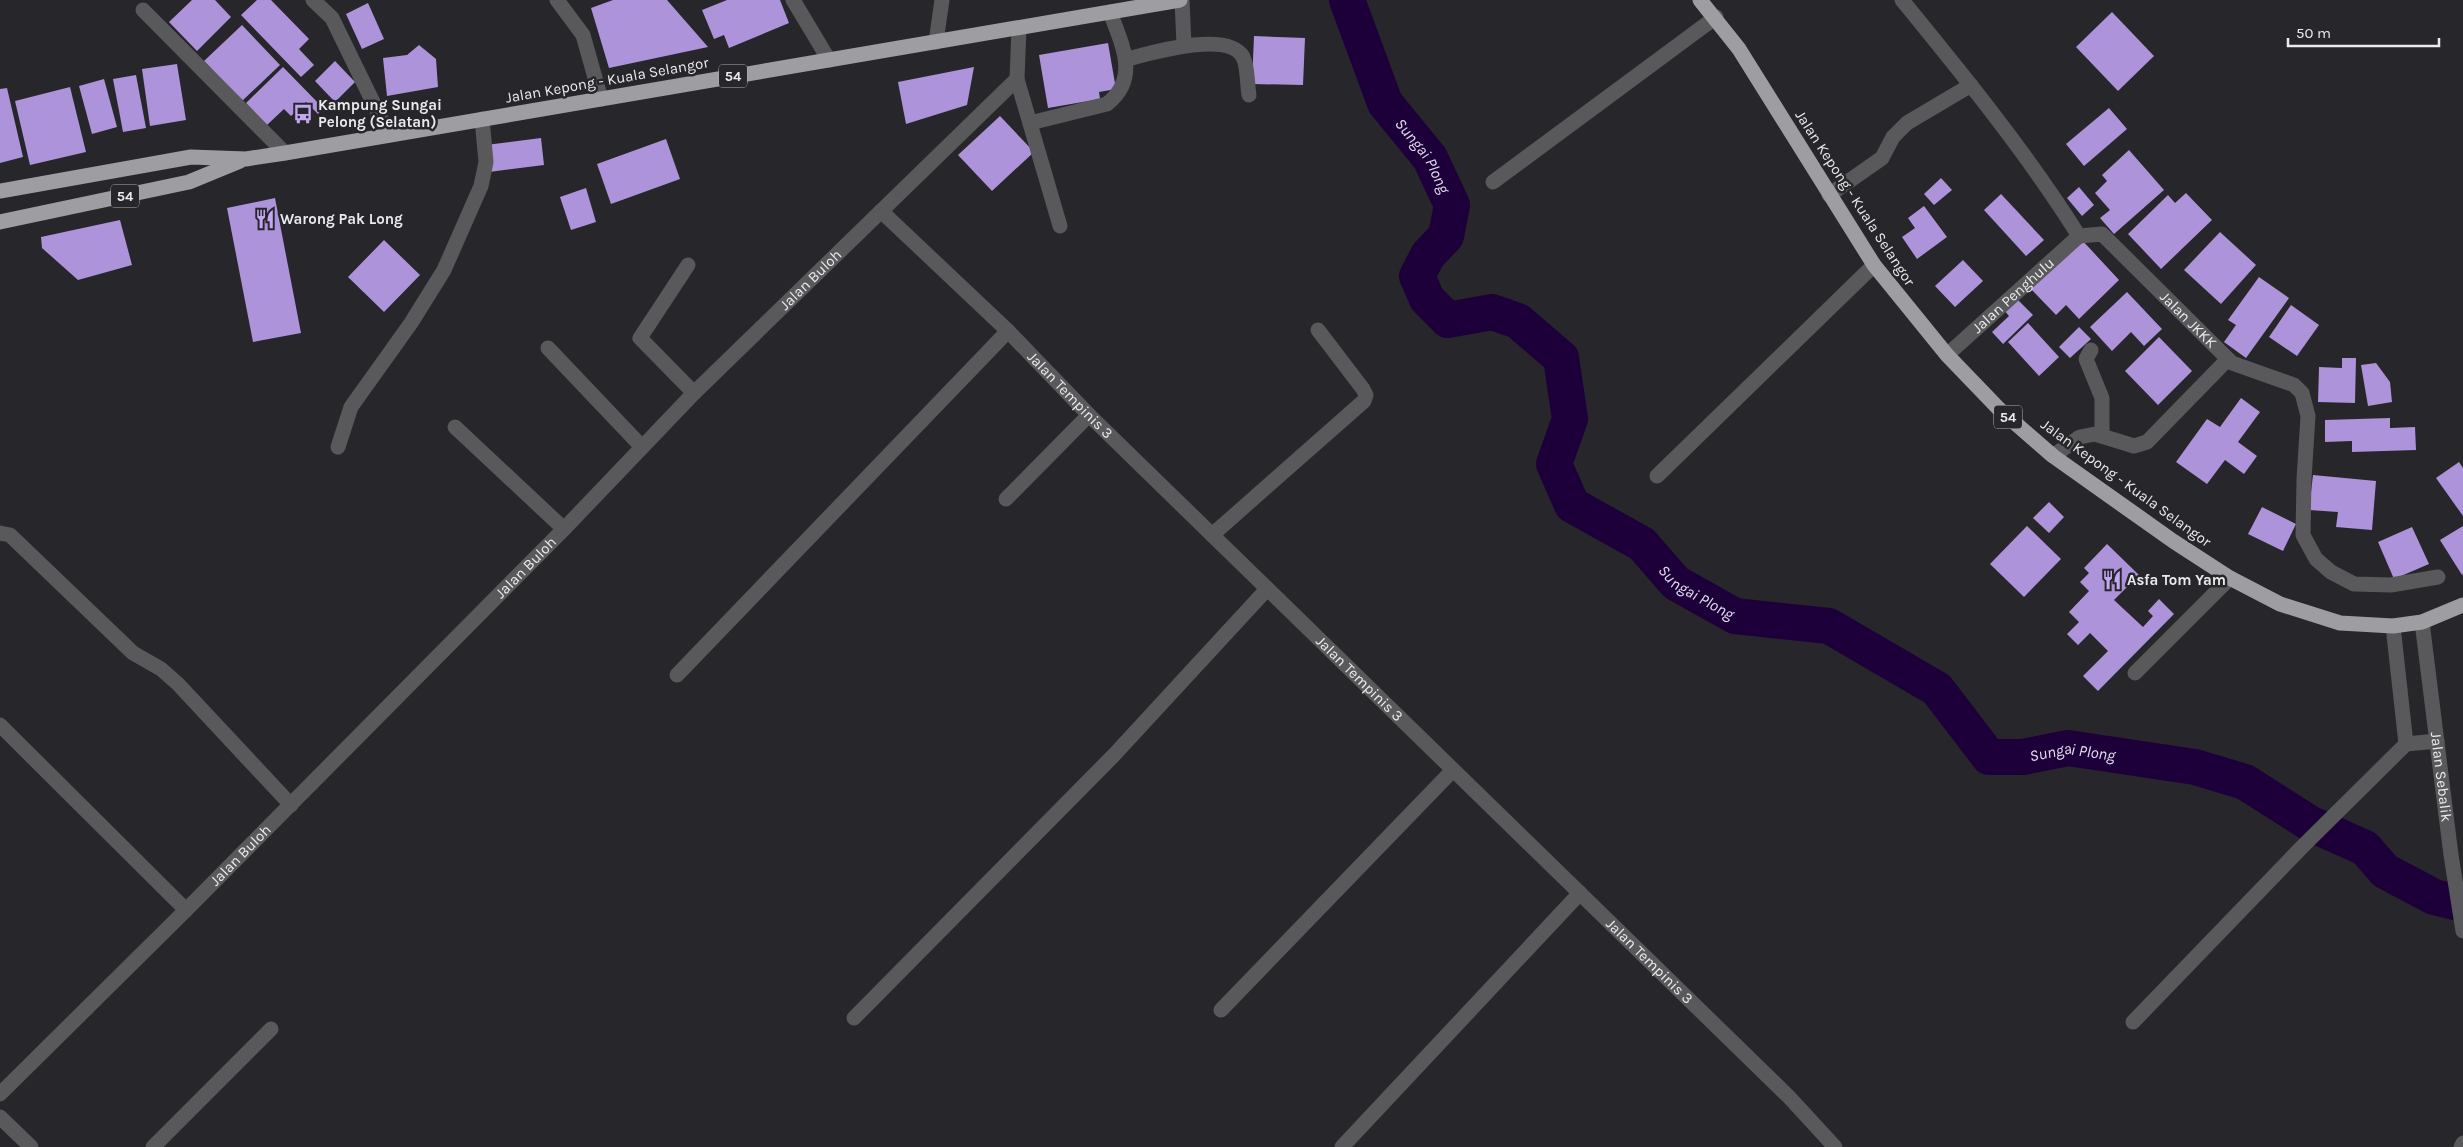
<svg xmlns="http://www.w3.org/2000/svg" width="2463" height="1147" font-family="Karla,sans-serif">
<rect width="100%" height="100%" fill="#27262a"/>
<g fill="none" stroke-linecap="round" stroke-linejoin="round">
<path stroke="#1d003a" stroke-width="36" id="s1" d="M 1347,0 L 1385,103 L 1430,158 L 1452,205 L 1446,236 L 1428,255 L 1417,276 L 1427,299 L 1448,320 L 1492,312 L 1518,321 L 1561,358 L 1570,419 L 1554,464 L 1572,505 L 1642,544 L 1676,583 L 1735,616 L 1829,626 L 1937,689 L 1989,757 L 2023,757 L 2068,748 L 2195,767 L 2245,782 L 2311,824 L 2365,848 L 2385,871 L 2434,897 L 2463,904"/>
</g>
<g fill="#ad93da">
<path d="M 192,0 L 215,0 L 231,17 L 197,51 L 169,22 Z"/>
<path d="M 257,0 L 271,0 L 309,39 L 299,49 L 314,65 L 301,77 L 241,15 Z"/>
<path d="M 613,0 L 667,0 L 708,47 L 609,68 L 591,8 Z"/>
<path d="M 727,0 L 780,0 L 789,23 L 729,48 L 724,35 L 714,39 L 702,10 Z"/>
<path d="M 368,3 L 384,39 L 362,49 L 346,14 Z"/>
<path d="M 2112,12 L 2154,56 L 2118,91 L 2076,47 Z"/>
<path d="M 242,25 L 280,65 L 242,101 L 204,61 Z"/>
<path d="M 1254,36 L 1305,38 L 1303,85 L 1252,84 Z"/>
<path d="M 1108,43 L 1116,89 L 1099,92 L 1100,99 L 1048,108 L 1039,55 Z"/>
<path d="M 419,45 L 436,59 L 438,87 L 387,96 L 383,58 L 407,55 Z"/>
<path d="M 335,61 L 355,82 L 335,102 L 315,81 Z"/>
<path d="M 177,64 L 186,120 L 150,126 L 142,69 Z"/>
<path d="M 283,67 L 323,108 L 318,114 L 306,102 L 291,116 L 284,109 L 267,125 L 246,103 Z"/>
<path d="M 974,67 L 967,105 L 906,124 L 898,82 Z"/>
<path d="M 136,75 L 146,128 L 123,132 L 113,79 Z"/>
<path d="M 104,79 L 117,127 L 92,134 L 79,86 Z"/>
<path d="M 70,87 L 86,152 L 30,165 L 15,101 Z"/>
<path d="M 7,88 L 23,157 L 0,163 L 0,89 Z"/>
<path d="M 2109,108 L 2127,129 L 2084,166 L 2066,144 Z"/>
<path d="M 1000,116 L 1034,152 L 992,191 L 958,155 Z"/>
<path d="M 541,138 L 544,165 L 489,172 L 486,145 Z"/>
<path d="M 666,139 L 680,179 L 611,204 L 597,164 Z"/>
<path d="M 2129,150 L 2164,190 L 2114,234 L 2100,218 L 2110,210 L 2095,193 L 2107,181 L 2102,175 Z"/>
<path d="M 1941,178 L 1952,190 L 1934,205 L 1924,194 Z"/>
<path d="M 2079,187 L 2094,205 L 2082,216 L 2067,198 Z"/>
<path d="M 586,188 L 596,222 L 571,230 L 560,197 Z"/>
<path d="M 2186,193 L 2212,220 L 2161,269 L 2128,234 L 2168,195 L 2175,203 Z"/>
<path d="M 2001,194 L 2044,240 L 2026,256 L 1984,210 Z"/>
<path d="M 275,198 L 301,333 L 253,342 L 227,208 Z"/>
<path d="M 1924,206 L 1947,237 L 1917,259 L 1902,237 L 1915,228 L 1908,218 Z"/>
<path d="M 120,220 L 132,265 L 78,280 L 42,248 L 41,237 Z"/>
<path d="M 2220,232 L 2256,265 L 2221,304 L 2184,270 Z"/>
<path d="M 2081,239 L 2119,280 L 2079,319 L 2066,305 L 2056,315 L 2030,288 Z"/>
<path d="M 384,240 L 420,275 L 384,312 L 348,277 Z"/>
<path d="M 1963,260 L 1983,281 L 1955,307 L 1935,286 Z"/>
<path d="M 2259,277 L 2289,298 L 2246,358 L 2224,342 L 2236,325 L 2228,320 Z"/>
<path d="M 2127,292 L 2162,329 L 2144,346 L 2131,332 L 2112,351 L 2090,327 Z"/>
<path d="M 2016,298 L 2033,315 L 2003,344 L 1992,332 L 2009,316 L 2004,310 Z"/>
<path d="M 2291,305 L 2319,325 L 2297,356 L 2269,337 Z"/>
<path d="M 2028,323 L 2059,357 L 2039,376 L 2008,342 Z"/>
<path d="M 2079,327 L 2091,339 L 2070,358 L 2059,347 Z"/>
<path d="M 2159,337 L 2192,371 L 2158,405 L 2125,371 Z"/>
<path d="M 2342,358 L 2356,358 L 2355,403 L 2318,402 L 2319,367 L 2342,368 Z"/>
<path d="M 2376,363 L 2390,382 L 2392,402 L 2368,406 L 2361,365 Z"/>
<path d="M 2241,398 L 2260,412 L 2238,442 L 2257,456 L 2244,474 L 2225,460 L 2207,484 L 2176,462 L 2207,419 L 2220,427 Z"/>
<path d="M 2390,418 L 2390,428 L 2415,427 L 2416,450 L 2352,452 L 2352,441 L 2325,442 L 2325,420 Z"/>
<path d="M 2459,462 L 2463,468 L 2463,516 L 2436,478 Z"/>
<path d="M 2313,475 L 2376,481 L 2372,530 L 2336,527 L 2338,512 L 2309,510 Z"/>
<path d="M 2049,502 L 2064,517 L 2049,533 L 2033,518 Z"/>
<path d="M 2262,507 L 2296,524 L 2283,551 L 2248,534 Z"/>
<path d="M 2027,526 L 2061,559 L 2024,597 L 1990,564 Z"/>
<path d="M 2463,526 L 2463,574 L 2462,575 L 2440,540 Z"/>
<path d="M 2412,527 L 2429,564 L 2394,579 L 2378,542 Z"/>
<path d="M 2107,544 L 2139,575 L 2114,600 L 2143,627 L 2153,616 L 2148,611 L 2159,599 L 2174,614 L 2098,691 L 2083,676 L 2108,651 L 2090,633 L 2078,645 L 2067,634 L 2079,622 L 2069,612 L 2089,591 L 2080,582 L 2089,573 L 2084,568 Z"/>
</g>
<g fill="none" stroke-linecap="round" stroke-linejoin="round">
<g stroke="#59585a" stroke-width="15">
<path d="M 313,0 L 332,18 L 389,135"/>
<path d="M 557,0 L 583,35 L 601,99"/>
<path d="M 793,0 L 829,60"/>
<path d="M 1182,0 L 1184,45"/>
<path id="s2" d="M 1902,0 C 1964,76 2027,153 2079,236 L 2102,234 L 2232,363 L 2294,385 L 2302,393 L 2308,416 L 2304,479 L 2303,535 L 2316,559 L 2331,572 L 2354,584 L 2391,585 L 2438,577"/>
<path d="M 143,10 L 285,153"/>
<path d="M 936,42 L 942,0"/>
<path d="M 1128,59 C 1151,53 1228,30 1243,57 C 1248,67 1247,84 1249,95"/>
<path d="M 1017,79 L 1060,226"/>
<path d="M 1030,123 L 1107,104 C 1140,78 1122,45 1110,12"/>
<path d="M 1493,182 L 1716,17"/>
<path d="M 1829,195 L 1882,158 L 1893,137 L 1907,123 L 1971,85"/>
<path id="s3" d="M 881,211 L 1008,331 L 1089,415 L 1789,1097 L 1835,1147"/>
<path d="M 688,265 L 640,338 L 694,393"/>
<path d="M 548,348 L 642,447"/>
<path d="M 2091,350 L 2086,359 L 2102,398 L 2102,436"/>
<path id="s4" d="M 1947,355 L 2079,236"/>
<path d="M 455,427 L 564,529"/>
<path d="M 338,447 L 351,407 L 411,323 L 444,270 L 481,186 L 486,162 L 482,119"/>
<path d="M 2053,456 L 2080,437 L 2095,434 L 2134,446 L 2147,442 L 2228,359"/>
<path d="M 1657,476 L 1874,265"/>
<path d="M 1006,499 L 1089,415"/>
<path d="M 0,533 L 10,535 L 133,653 L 161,669 L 178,684 L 291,805"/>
<path d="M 1212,535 L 1364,401 L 1366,395 L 1363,389 L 1318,330"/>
<path id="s5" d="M 2422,622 L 2451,855 L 2463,931"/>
<path d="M 2135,673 L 2230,578"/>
<path d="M 677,675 L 1008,331"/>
<path d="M 0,725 L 186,910"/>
<path d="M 2406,744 L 2437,741"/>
<path d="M 1221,1010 L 1453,770"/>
<path d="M 854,1018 L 1114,755 L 1267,589"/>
<path d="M 2133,1022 L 2302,847 L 2406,744 L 2393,626"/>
<path id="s6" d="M 0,1094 L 186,910 L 564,529 L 694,393 L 1017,79 L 1019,28"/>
<path d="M 0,1117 L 31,1147"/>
<path d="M 153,1147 L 271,1029"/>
<path d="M 1342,1147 L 1580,893"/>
<path d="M 2461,1147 L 2463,1143"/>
</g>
<g stroke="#9e9da1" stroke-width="15">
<path d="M 1700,0 L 1739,49 L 1874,265 L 1947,355 L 1999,409 L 2053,456 L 2173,541 L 2230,578 L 2280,604 L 2340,623 L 2393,626 L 2422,622 L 2463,605"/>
<path d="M 0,191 L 191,157 L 246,159 L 285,153 L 1180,0"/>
<path d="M 0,222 L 189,182 L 240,161"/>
</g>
</g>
<defs>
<symbol id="bus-bare" viewBox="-9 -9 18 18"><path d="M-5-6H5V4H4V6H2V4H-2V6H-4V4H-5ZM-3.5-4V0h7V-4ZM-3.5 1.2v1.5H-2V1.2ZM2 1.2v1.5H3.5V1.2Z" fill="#c2a8f2" stroke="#27262a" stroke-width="2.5" paint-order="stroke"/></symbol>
<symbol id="restaurant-bare" viewBox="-9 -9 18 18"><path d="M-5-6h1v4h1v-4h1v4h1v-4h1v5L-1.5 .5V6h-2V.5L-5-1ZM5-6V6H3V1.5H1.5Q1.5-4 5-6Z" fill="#c2a8f2" stroke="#27262a" stroke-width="2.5" paint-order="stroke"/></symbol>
</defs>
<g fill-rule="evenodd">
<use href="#bus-bare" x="289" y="100" width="28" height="28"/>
<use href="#restaurant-bare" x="251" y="205" width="28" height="28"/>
<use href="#restaurant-bare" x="2098" y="566" width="28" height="28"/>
</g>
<g text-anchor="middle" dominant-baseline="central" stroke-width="5" stroke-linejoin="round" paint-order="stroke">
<g fill="#27262a" stroke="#b0afb2" stroke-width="1">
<rect x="719" y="64.5" width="28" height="23" rx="4"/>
<rect x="111" y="184.5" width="28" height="23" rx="4"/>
<rect x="1994" y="405.5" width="28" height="23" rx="4"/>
</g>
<g font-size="14" font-weight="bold" fill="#ebeaec">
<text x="733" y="76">54</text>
<text x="125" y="196">54</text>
<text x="2008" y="417">54</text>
</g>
<g font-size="15" fill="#ebeaec" stroke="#27262a">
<text transform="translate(607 80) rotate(-10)">Jalan Kepong - Kuala Selangor</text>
<text transform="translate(1855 198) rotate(57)">Jalan Kepong - Kuala Selangor</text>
<text stroke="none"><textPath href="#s6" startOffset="1149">Jalan Buloh</textPath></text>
<text stroke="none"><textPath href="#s4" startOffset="89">Jalan Penghulu</textPath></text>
<text stroke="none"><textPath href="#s2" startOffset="440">Jalan JKKK</textPath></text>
<text stroke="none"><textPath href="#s3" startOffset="264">Jalan Tempinis 3</textPath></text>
<text transform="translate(2126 483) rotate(36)">Jalan Kepong - Kuala Selangor</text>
<text stroke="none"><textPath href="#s6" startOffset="744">Jalan Buloh</textPath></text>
<text stroke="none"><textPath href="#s3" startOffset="669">Jalan Tempinis 3</textPath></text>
<text stroke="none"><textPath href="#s5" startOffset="156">Jalan Sebalik</textPath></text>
<text stroke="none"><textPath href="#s6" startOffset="339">Jalan Buloh</textPath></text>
<text stroke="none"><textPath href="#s3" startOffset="1074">Jalan Tempinis 3</textPath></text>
</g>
<g font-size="15" font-weight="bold" fill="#ebeaec" stroke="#27262a" text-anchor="start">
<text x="318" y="105">Kampung Sungai<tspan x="318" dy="17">Pelong (Selatan)</tspan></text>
<text x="280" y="219">Warong Pak Long</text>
<text x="2127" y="580">Asfa Tom Yam</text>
</g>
<g font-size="16" font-style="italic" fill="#e4def1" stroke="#27262a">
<text stroke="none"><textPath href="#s1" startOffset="175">Sungai Plong</textPath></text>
<text stroke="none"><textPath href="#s1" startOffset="806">Sungai Plong</textPath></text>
<text stroke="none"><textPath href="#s1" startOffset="1241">Sungai Plong</textPath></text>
</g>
</g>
<path d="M2288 38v8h151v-8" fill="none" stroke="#ebeaec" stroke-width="2.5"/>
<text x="2296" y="38" font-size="15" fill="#ebeaec" stroke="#27262a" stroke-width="4" paint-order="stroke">50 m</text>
</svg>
